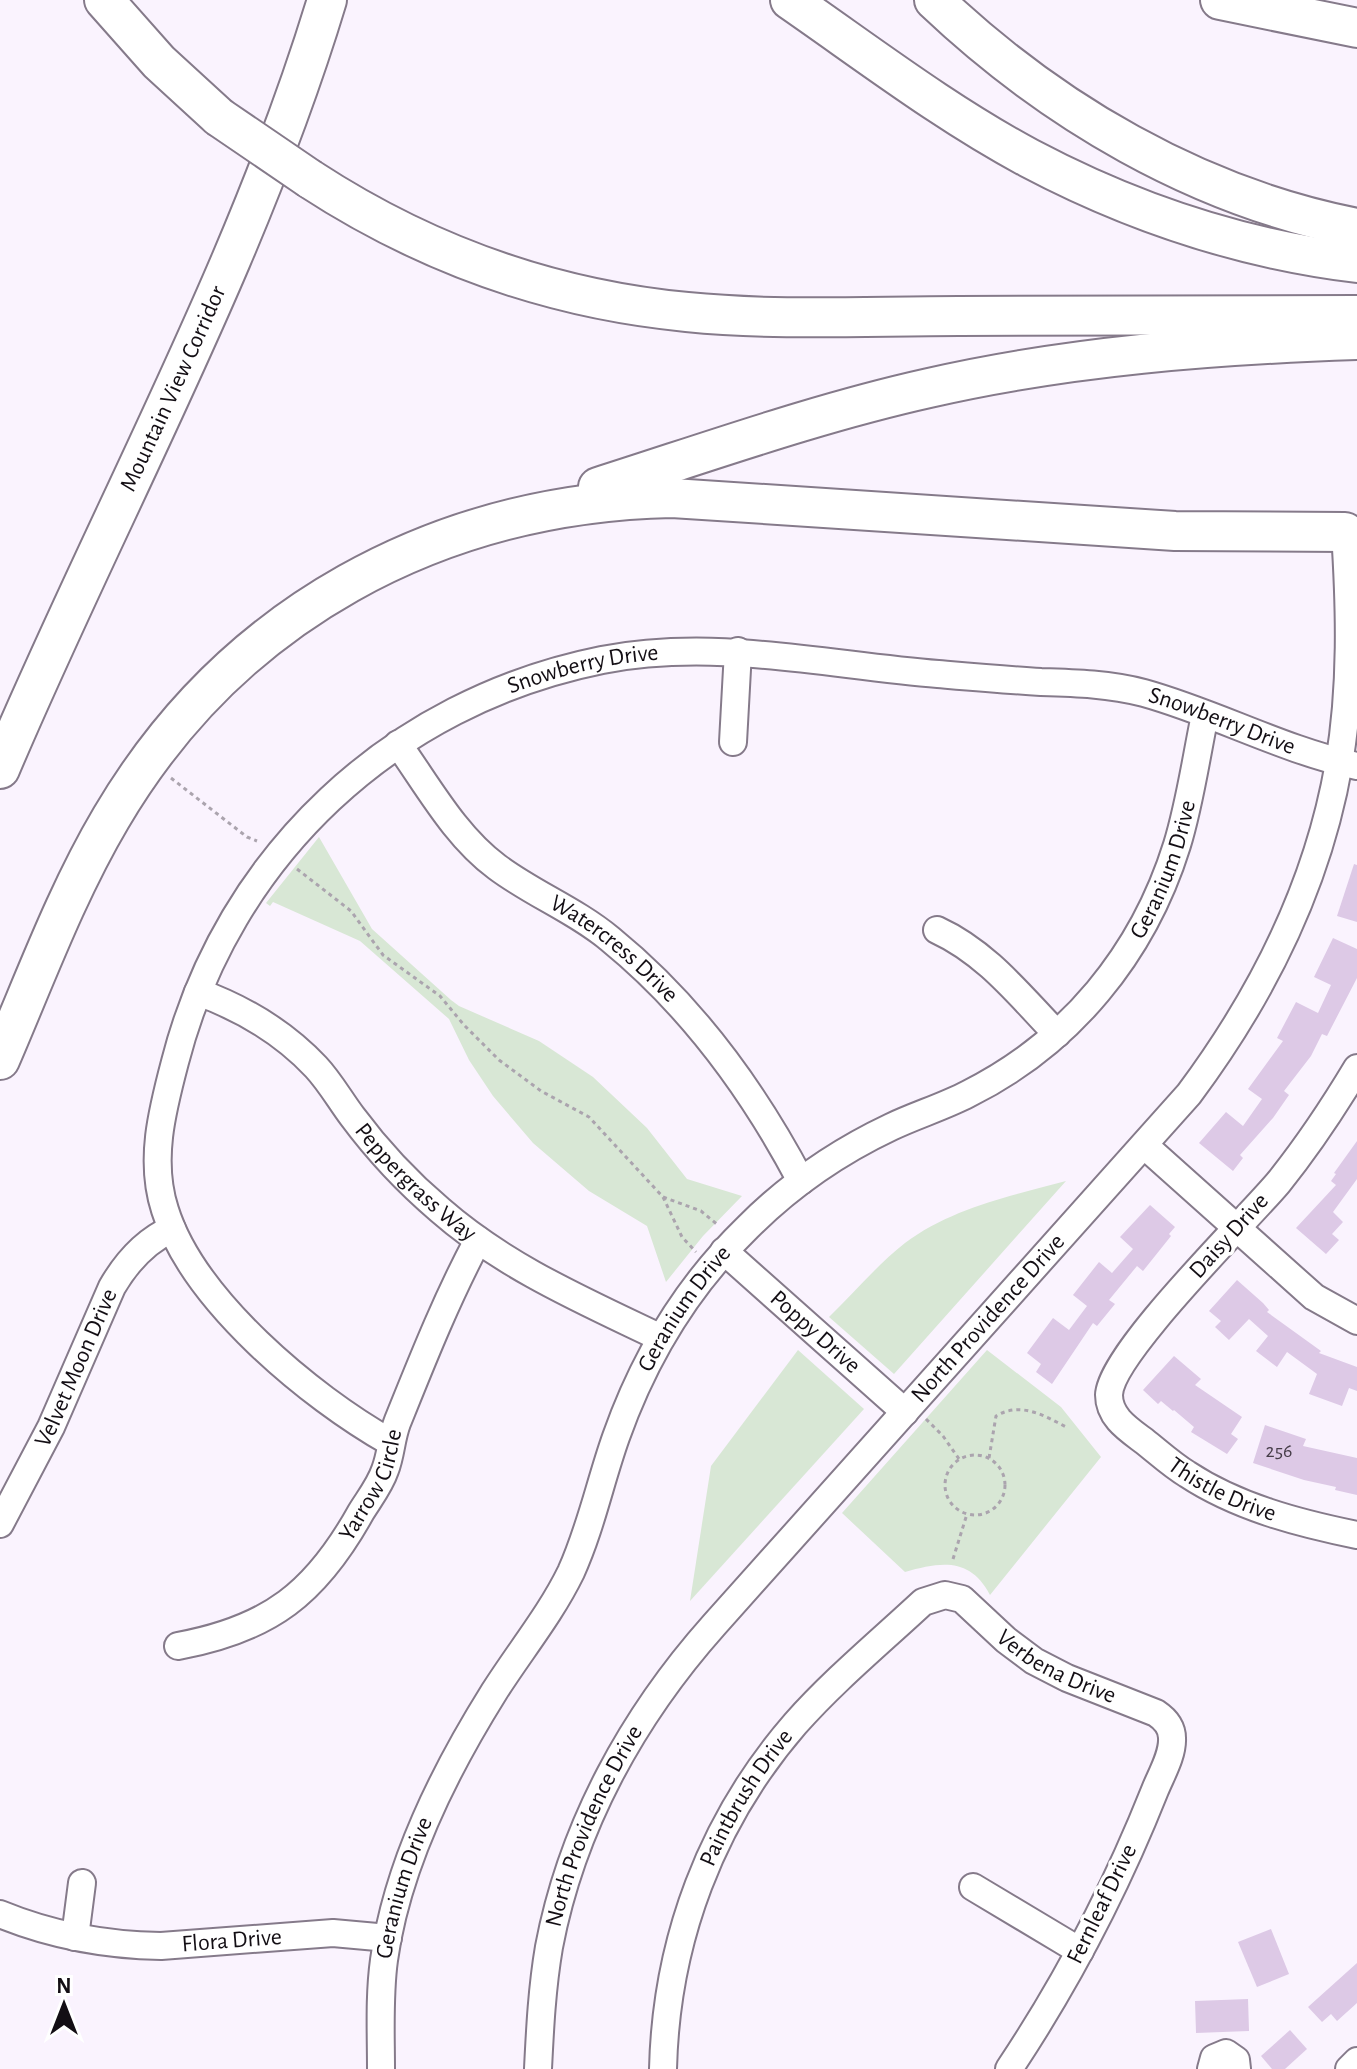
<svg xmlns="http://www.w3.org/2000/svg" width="1357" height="2069" font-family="'Alegreya Sans',sans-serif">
<rect width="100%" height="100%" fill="#faf3fe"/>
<g fill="#d8e7d5">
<path d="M 319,837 L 372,929 L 451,1000 L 459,1006 L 539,1041 L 593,1077 L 647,1128 L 687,1179 L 742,1196 L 703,1236 L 666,1282 L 647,1226 L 589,1191 L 533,1143 L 493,1096 L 469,1060 L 449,1019 L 360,941 L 273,902 L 270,906 L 266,903 Z"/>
<path d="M 1066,1181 L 894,1374 L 829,1317 C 854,1293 878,1264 905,1243 C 952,1208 1011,1196 1066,1181 Z"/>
<path d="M 798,1350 L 864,1409 L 690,1601 L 711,1466 Z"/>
<path d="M 987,1350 L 1061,1407 L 1101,1457 L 990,1595 C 970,1557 941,1562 905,1572 L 842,1513 Z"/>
</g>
<g fill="#ddc9e6">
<path d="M 1354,864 L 1357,865 L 1357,922 L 1337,916 Z"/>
<path d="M 1333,938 L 1357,949 L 1357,978 L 1327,1036 L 1322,1034 L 1311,1056 L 1284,1091 L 1289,1095 L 1273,1118 L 1240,1155 L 1243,1158 L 1233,1171 L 1199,1143 L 1226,1112 L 1243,1126 L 1262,1099 L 1248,1089 L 1283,1041 L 1277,1038 L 1296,1002 L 1318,1013 L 1331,985 L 1314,977 Z"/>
<path d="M 1357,1141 L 1357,1179 L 1333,1212 L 1343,1222 L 1332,1234 L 1339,1240 L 1326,1254 L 1296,1228 L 1336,1185 L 1331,1181 L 1336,1174 L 1334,1173 Z"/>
<path d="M 1150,1205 L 1175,1227 L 1169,1234 L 1171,1236 L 1143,1271 L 1137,1266 L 1109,1300 L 1115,1304 L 1097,1326 L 1093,1323 L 1052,1384 L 1036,1372 L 1041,1364 L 1027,1353 L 1053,1318 L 1069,1330 L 1087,1306 L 1073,1295 L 1099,1262 L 1112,1273 L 1133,1249 L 1120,1237 Z"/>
<path d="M 1237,1280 L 1263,1303 L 1269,1310 L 1267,1312 L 1321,1351 L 1319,1353 L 1357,1367 L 1357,1391 L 1349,1388 L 1342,1406 L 1309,1394 L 1317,1374 L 1287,1352 L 1277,1367 L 1256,1351 L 1268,1336 L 1249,1319 L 1229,1340 L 1215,1327 L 1221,1321 L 1209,1311 Z"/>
<path d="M 1174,1356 L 1201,1379 L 1195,1385 L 1242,1417 L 1231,1434 L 1238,1439 L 1227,1454 L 1191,1432 L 1194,1427 L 1174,1410 L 1173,1411 L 1161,1401 L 1158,1404 L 1143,1390 Z"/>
<path d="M 1265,1425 L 1306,1439 L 1303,1446 L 1357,1458 L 1357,1495 L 1335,1490 L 1336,1487 L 1304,1480 L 1253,1463 Z"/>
<path d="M 1271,1929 L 1289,1974 L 1257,1987 L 1238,1942 Z"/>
<path d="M 1357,1963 L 1357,2003 L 1337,2021 L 1331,2014 L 1322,2022 L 1308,2007 Z"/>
<path d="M 1248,1999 L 1249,2031 L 1196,2033 L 1195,2001 Z"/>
<path d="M 1290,2030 L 1307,2049 L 1285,2069 L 1272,2069 L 1261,2056 Z"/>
</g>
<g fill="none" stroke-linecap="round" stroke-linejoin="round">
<defs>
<g id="minor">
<path d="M 733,742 L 738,651"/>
<path id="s1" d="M 398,744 C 428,786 455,836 497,867 C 533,894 575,910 610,939 C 691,1005 752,1088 801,1181"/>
<path d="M 937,930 C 987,953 1020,996 1057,1034"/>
<path id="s2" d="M 198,992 C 242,1008 284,1033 316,1067 C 330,1082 340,1100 352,1116 C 378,1151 407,1182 440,1210 C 505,1267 584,1301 661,1338"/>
<path id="s3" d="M 1357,1068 C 1333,1108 1307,1147 1278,1183 C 1246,1221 1110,1354 1109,1395 C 1109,1417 1128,1429 1144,1441 C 1158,1452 1172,1465 1187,1474 C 1237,1507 1298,1523 1357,1535"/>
<path d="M 1144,1145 L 1314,1297 L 1357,1321"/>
<path id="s4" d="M 724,1251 L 905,1412"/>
<path id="s5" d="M 390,1442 C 310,1397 193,1300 165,1210 C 149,1161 162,1111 175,1062 C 228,855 393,702 602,660 C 715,638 826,665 938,674 C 973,677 1007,680 1041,682 C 1076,683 1110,684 1144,693 C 1216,713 1283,750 1357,766"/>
<path id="s6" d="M 0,1524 L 51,1427 L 112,1287 C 126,1263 145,1241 172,1229"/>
<path id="s7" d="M 178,1646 C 270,1629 316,1593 361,1512 C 369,1499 380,1485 385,1470 C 391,1455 391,1439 397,1423 C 422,1361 446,1300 478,1240"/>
<path d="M 973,1887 L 1080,1951"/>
<path id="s8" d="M 0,1914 C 51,1935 105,1945 161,1946 L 333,1933 L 388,1938"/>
<path d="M 75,1937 L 82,1883"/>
<path id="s9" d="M 381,2069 C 381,2033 379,1996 384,1960 C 397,1865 444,1772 494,1692 C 520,1651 550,1615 571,1572 C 591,1528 600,1482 616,1437 C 644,1358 687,1286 748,1227 C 789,1186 838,1152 891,1127 C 916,1115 943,1107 968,1094 C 1070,1043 1143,954 1177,845 C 1190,803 1196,758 1205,715"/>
<path id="s10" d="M 538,2069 C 540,2028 542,1988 549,1947 C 572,1826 633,1716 714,1625 L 1189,1094 C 1262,996 1318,885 1339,763 C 1352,687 1350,609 1345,532"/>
<path id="s11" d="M 663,2069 C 666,1941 711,1821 795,1724 C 834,1680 880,1642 923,1602 L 945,1595 L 962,1599 L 1006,1640 L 1034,1661 L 1067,1678 L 1156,1713 C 1165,1719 1172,1727 1172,1738 C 1173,1755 1161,1775 1155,1790 C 1116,1888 1067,1982 1009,2069"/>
<path d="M 1211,2069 L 1214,2058 L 1226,2053 L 1236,2060 L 1237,2069"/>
<path d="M 1349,2069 L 1357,2061"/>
</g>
<g id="highway">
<path d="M 104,0 L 159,62 L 219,117"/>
<path d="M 790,0 C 868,54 945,113 1029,158 C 1131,212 1242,249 1357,263"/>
<path d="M 934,0 C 1051,111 1197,197 1357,228"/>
<path d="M 1220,0 L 1357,28"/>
<path d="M 310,179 C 425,254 550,299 687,312 C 777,321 868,316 959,316 C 1091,316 1224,316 1357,315"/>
<path d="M 598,487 C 708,452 817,413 929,388 C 1069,356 1214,345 1357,340"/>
<path id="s12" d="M 0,769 C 109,512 246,268 327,0"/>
<path d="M 0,1060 C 35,979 66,894 111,818 C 231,614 437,503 672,498 L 1175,531 L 1345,532"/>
</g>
</defs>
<use href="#minor" stroke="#857a8a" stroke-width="30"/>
<use href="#highway" stroke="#857a8a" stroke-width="42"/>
<g stroke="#aba4ae" stroke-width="3" stroke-dasharray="4 4" stroke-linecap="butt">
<path d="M 171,778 L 247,837 L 257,841"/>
<path d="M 297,869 L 351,911 L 383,955 L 440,996 L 464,1025 L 499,1060 L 541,1091 L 589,1117 L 663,1197 L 701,1211 L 719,1226"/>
<path d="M 663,1197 L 682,1237 L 696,1252"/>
<path d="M 926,1419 L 943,1436 L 959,1459"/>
<circle cx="975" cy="1485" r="30"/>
<path d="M 989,1458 L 996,1416 C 1021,1401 1045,1416 1068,1428"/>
<path d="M 953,1559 L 967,1514"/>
</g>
<use href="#minor" stroke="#fff" stroke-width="26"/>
<use href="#highway" stroke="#fff" stroke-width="38"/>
<defs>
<path id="highway-bridge" d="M 219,117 L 310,179"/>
</defs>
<use href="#highway-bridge" stroke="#857a8a" stroke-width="42" stroke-linecap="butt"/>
<use href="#highway-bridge" stroke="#fff" stroke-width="38"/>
</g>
<g text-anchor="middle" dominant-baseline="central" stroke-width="7" stroke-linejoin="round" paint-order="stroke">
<g font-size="20" fill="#463d48">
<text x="1279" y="1451">256</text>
</g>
<g font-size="24" fill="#130e14" stroke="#fff">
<text stroke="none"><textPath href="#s12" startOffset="418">Mountain View Corridor</textPath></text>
<text stroke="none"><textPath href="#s5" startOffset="1078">Snowberry Drive</textPath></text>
<text stroke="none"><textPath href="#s5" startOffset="1726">Snowberry Drive</textPath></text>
<text stroke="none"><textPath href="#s9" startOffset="1502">Geranium Drive</textPath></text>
<text stroke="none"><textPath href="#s1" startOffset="302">Watercress Drive</textPath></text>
<text stroke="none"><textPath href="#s2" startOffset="294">Peppergrass Way</textPath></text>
<text transform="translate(1229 1236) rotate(-48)">Daisy Drive</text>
<text stroke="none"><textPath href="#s9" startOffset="832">Geranium Drive</textPath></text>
<text stroke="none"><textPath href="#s10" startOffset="900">North Providence Drive</textPath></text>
<text stroke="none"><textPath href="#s4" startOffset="122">Poppy Drive</textPath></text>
<text stroke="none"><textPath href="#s6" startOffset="174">Velvet Moon Drive</textPath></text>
<text stroke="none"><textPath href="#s7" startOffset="266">Yarrow Circle</textPath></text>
<text stroke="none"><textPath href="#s3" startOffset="566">Thistle Drive</textPath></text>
<text stroke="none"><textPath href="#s11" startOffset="712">Verbena Drive</textPath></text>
<text stroke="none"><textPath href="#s11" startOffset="288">Paintbrush Drive</textPath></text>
<text stroke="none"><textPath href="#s10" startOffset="252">North Providence Drive</textPath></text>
<text stroke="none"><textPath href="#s9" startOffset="184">Geranium Drive</textPath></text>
<text transform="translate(1102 1904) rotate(-64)">Fernleaf Drive</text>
<text stroke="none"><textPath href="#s8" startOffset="236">Flora Drive</textPath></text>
</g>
</g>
<g transform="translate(64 2005)" stroke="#ffffff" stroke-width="6" paint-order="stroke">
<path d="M0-6L14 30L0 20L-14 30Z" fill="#130e14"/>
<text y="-12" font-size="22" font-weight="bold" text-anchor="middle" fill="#130e14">N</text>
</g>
</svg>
